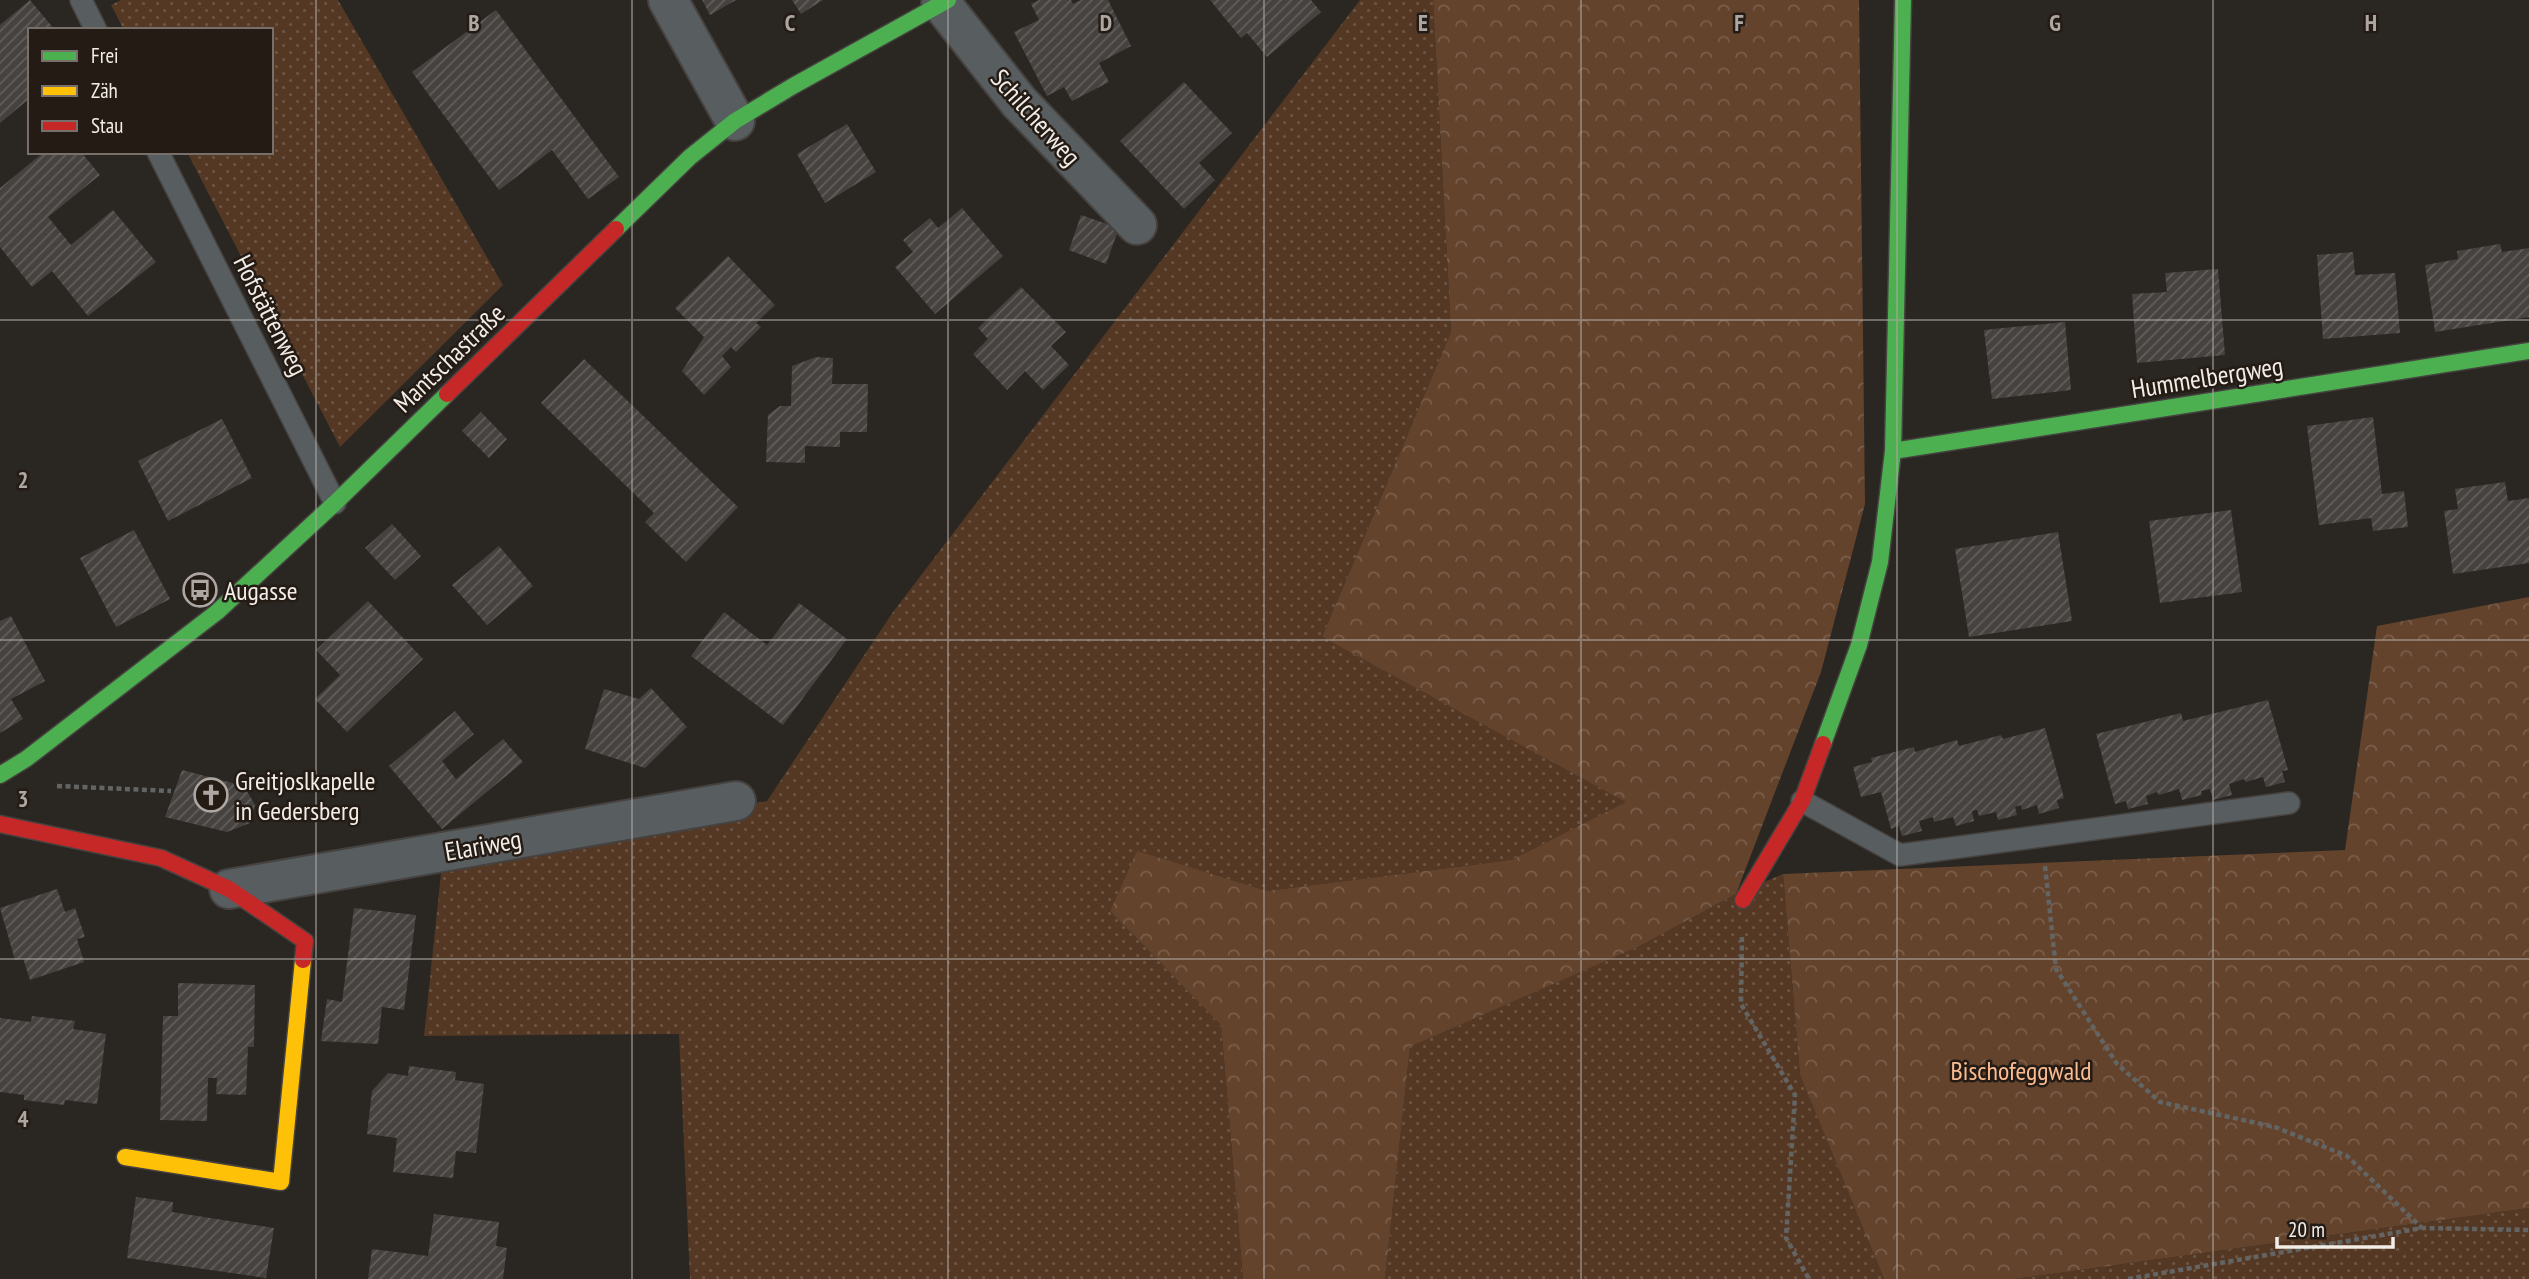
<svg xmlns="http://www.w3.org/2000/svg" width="2529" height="1279" font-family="'PT Sans Narrow',sans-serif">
<defs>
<pattern id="grass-dots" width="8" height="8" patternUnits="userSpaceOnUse" patternTransform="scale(1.75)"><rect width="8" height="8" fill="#543824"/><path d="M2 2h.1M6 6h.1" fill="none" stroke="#6d5544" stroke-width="1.8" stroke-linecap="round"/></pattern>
<pattern id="forest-crowns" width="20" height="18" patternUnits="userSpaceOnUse" patternTransform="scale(1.75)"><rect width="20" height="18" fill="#63432c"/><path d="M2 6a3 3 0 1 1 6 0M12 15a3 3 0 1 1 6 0" fill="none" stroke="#7a5e4b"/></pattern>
<pattern id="building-hatch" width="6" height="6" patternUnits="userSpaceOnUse" patternTransform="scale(1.75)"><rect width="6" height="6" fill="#46423f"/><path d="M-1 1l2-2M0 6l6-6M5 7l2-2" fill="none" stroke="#615e5b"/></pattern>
</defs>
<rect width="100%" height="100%" fill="#2a2622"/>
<g fill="url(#grass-dots)">
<path d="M 121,0 L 338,0 L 503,285 L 340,447 L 187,152 L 271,152 L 271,30 L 124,30 L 111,5 Z"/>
<path d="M 1360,0 L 1433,0 L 1451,332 L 1322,637 L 1627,802 L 1511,860 L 1267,891 L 1137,852 L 1110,911 L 1221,1025 L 1243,1279 L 690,1279 L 679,1034 L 424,1036 L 442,864 L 767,801 L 893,612 Z"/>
<path d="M 1783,874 L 1800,1075 L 1884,1279 L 1385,1279 L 1410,1047 L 1638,947 L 1736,894 Z"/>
<path d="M 2529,1208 L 2529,1279 L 2015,1279 Z"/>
</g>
<g fill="url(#forest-crowns)">
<path d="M 1433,0 L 1859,0 L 1865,504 L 1821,672 L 1736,894 L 1638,947 L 1410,1047 L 1385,1279 L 1243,1279 L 1221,1025 L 1110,911 L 1137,851 L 1267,891 L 1511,860 L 1626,802 L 1322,637 L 1451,332 Z"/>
<path d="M 2529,597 L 2529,1208 L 2015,1279 L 1884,1279 L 1800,1075 L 1783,874 L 2345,850 L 2377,626 Z"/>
</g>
<g fill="url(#building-hatch)">
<path d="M 30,0 L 55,30 L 30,30 L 30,98 L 0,123 L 0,25 Z"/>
<path d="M 702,0 L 736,0 L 710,15 Z"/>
<path d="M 792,0 L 823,0 L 801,14 Z"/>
<path d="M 1039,0 L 1071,0 L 1073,4 L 1081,0 L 1108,0 L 1131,46 L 1099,63 L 1109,82 L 1072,101 L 1064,87 L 1047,96 L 1014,32 L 1039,20 L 1031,4 Z"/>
<path d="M 1210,0 L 1311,0 L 1321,12 L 1267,57 L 1247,33 L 1241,38 Z"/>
<path d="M 496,10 L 619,177 L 588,199 L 552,150 L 499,190 L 412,72 Z"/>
<path d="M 1184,82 L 1232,133 L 1199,163 L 1215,180 L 1184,209 L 1120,141 Z"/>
<path d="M 847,124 L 876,172 L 825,203 L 797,154 Z"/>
<path d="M 44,152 L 81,152 L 100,175 L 48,217 L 71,245 L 113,210 L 156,262 L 88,316 L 52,271 L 32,287 L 0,247 L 0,188 Z"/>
<path d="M 962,208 L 1003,256 L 935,314 L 895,267 L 913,252 L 903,240 L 930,218 L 938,228 Z"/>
<path d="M 1081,215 L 1119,228 L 1106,264 L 1069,250 Z"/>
<path d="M 2500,244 L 2502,252 L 2529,248 L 2529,317 L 2435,332 L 2425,265 L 2458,259 L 2457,251 Z"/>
<path d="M 2353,252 L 2355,275 L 2395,273 L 2400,333 L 2323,339 L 2317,255 Z"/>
<path d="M 728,256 L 775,305 L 756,323 L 761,327 L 736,352 L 731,347 L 722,356 L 731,367 L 704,395 L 682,371 L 704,337 L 675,308 Z"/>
<path d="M 2218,269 L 2225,355 L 2137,363 L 2132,294 L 2167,292 L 2165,273 Z"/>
<path d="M 1021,287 L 1066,332 L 1051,346 L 1069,365 L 1043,390 L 1025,371 L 1007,390 L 973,354 L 988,339 L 978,328 Z"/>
<path d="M 2065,322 L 2071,390 L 1992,399 L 1984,330 Z"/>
<path d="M 816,357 L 833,358 L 832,384 L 868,384 L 867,432 L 840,432 L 840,447 L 805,446 L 805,463 L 766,462 L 768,415 L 780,406 L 791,406 L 792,366 Z"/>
<path d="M 584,359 L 738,507 L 686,562 L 645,522 L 654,513 L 541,403 Z"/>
<path d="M 481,412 L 507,439 L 489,458 L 462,431 Z"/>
<path d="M 2373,417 L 2382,494 L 2404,491 L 2408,527 L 2373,531 L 2371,518 L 2319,525 L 2307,426 Z"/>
<path d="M 222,419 L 252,478 L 168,521 L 138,461 Z"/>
<path d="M 2505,482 L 2508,501 L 2529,498 L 2529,563 L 2453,574 L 2444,511 L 2458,509 L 2455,489 Z"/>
<path d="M 2231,510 L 2242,592 L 2160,603 L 2149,521 Z"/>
<path d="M 392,524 L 421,556 L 395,580 L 365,548 Z"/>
<path d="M 134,530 L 170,599 L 116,627 L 80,558 Z"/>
<path d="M 2058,532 L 2072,621 L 1969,637 L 1955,549 Z"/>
<path d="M 499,546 L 533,586 L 487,625 L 452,585 Z"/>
<path d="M 368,601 L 423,659 L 347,732 L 315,699 L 340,675 L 316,650 Z"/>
<path d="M 799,603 L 847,639 L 783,725 L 691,656 L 724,612 L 767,645 Z"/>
<path d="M 11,616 L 45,681 L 11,699 L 23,719 L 0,733 L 0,621 Z"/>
<path d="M 651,688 L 687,727 L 645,768 L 585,749 L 604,689 L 639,699 Z"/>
<path d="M 2268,700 L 2288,770 L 2282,771 L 2285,782 L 2266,787 L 2263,777 L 2246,782 L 2244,779 L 2229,784 L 2232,795 L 2213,800 L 2210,789 L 2201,791 L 2202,795 L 2182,800 L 2179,789 L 2159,795 L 2157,792 L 2146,796 L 2148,804 L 2128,809 L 2126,801 L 2115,804 L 2096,734 L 2181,713 L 2183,721 Z"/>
<path d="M 455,711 L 474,734 L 442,761 L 456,779 L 503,739 L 523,762 L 442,829 L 389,766 Z"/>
<path d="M 2045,728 L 2064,798 L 2057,800 L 2059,808 L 2039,814 L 2037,805 L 2022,810 L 2021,805 L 2015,807 L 2017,815 L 1998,820 L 1996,812 L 1979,816 L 1977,810 L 1972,811 L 1974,821 L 1956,826 L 1953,817 L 1934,822 L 1933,817 L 1919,821 L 1922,831 L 1902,836 L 1899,826 L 1891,829 L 1881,792 L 1861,797 L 1853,767 L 1872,762 L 1871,758 L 1914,747 L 1915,752 L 1957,740 L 1959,746 L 2001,735 L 2003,739 Z"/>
<path d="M 182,770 L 244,786 L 255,805 L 250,823 L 227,832 L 165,817 Z"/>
<path d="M 57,889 L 65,912 L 75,908 L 85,937 L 77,939 L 84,962 L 30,980 L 23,958 L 15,960 L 0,908 Z"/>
<path d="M 354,908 L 416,915 L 404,1010 L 382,1007 L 378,1044 L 321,1041 L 327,999 L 342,1002 Z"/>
<path d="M 178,983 L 255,985 L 254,1047 L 248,1047 L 246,1095 L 216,1094 L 217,1078 L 208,1078 L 207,1121 L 160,1120 L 163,1016 L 178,1016 Z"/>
<path d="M 32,1016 L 75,1021 L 73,1029 L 106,1034 L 97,1104 L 65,1100 L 64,1105 L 24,1100 L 24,1095 L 0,1092 L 0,1018 L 31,1022 Z"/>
<path d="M 409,1066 L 456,1072 L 455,1080 L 484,1084 L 476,1153 L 456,1151 L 453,1178 L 393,1172 L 397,1138 L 367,1134 L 372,1091 L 388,1073 L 408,1076 Z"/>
<path d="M 136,1197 L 173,1202 L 172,1212 L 274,1228 L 266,1278 L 127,1258 Z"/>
<path d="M 434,1214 L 499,1222 L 496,1246 L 507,1248 L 503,1279 L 368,1279 L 372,1249 L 428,1256 Z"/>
</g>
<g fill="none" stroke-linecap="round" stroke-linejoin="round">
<defs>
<g id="lane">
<path d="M 81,0 L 96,30"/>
<path d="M 158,152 L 335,503"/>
<path d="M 1802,801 L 1900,855 L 2289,803"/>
</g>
<g id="street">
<path d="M 668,0 L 735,121"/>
<path d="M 941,3 L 1019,102 L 1137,225"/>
<path d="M 229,889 L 736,801"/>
</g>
<g id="fast">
<path d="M 616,229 L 690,157 L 735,121 L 793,86 L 948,0"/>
<path d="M 1893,451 L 2529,351"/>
<path d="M 1823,744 L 1859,645 L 1880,562 L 1893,451 L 1903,0"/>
<path d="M 0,775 L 26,759 L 217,612 L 335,503 L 447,394"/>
</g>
<path id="slow" d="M 125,1157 L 281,1182 L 303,960"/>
<g id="jam">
<path d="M 447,394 L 616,229"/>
<path d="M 0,824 L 161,858 L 229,889 L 305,941 L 303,960"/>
<path d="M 1743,900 L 1802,801 L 1823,744"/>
</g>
</defs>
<use href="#lane" stroke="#45423f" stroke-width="24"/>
<use href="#street" stroke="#45423f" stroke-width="42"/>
<use href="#fast" stroke="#45423f" stroke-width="19"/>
<use href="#slow" stroke="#45423f" stroke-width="19"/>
<use href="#jam" stroke="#45423f" stroke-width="19"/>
<g stroke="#636565" stroke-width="4.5" stroke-dasharray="5 3.5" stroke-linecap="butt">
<path d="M 57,786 L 171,791"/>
<path d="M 2045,866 L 2056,969 L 2117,1064 L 2160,1102 L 2275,1127 L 2347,1156 L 2422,1228"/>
<path d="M 1742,937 L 1741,1004 L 1795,1095 L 1786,1238 L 1809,1279"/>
<path d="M 2128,1279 L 2422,1228 L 2529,1230"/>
</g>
<use href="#lane" stroke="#585d60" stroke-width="21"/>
<use href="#street" stroke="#585d60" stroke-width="38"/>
<use href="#fast" stroke="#4caf50" stroke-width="16"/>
<use href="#slow" stroke="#ffc107" stroke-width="16"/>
<use href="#jam" stroke="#c62828" stroke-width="16"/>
</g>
<path fill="none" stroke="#ada7a3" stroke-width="2" stroke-opacity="0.55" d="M 316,0 L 316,1279M 632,0 L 632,1279M 948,0 L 948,1279M 1264,0 L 1264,1279M 1581,0 L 1581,1279M 1897,0 L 1897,1279M 2213,0 L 2213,1279M 0,320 L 2529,320M 0,640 L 2529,640M 0,959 L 2529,959"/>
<defs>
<symbol id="bus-ring" viewBox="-11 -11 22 22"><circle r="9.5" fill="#241b15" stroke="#ada7a3" stroke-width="1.5"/><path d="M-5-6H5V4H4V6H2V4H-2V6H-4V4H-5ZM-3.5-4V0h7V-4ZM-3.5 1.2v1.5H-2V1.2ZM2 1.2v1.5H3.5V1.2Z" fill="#ada7a3"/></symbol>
<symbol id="church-ring" viewBox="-11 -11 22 22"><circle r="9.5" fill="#241b15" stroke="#ada7a3" stroke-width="1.5"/><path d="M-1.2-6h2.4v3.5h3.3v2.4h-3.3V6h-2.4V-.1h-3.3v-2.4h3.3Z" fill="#ada7a3"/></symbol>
</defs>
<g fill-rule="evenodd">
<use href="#bus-ring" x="181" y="571" width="38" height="38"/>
<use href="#church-ring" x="192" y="776" width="38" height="38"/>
</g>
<g text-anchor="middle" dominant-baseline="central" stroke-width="5" stroke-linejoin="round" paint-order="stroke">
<g font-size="26" fill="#f3ede8" stroke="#241b15">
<text transform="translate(1036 117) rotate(48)">Schilcherweg</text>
<text transform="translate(271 315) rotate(63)">Hofstättenweg</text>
<text transform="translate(449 358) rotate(-44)">Mantschastraße</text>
<text transform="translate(2207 377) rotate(-9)">Hummelbergweg</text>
<text transform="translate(483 845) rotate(-10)">Elariweg</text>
</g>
<g font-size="26" fill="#f3ede8" stroke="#241b15" text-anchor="start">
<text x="224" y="590">Augasse</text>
<text x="235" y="780">Greitjoslkapelle<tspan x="235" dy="30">in Gedersberg</tspan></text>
</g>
<g font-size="26" fill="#fbbc91" stroke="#241b15">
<text x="2021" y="1070">Bischofeggwald</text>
</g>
</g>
<g font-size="23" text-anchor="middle" font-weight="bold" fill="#ada7a3" stroke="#241b15" stroke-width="5" stroke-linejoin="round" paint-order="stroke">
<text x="474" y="31">B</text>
<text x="790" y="31">C</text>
<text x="1106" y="31">D</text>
<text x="1423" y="31">E</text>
<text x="1739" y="31">F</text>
<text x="2055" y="31">G</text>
<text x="2371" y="31">H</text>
<text x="23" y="488">2</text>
<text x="23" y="807">3</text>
<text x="23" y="1127">4</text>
</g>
<rect x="28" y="28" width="245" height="126" fill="#241b15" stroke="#776f69" stroke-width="2"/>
<rect x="42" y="51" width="35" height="10" fill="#4caf50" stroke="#776f69" stroke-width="2"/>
<text x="91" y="63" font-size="21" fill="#f3ede8">Frei</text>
<rect x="42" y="86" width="35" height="10" fill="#ffc107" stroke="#776f69" stroke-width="2"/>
<text x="91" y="98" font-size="21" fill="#f3ede8">Zäh</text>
<rect x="42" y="121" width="35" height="10" fill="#c62828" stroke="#776f69" stroke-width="2"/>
<text x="91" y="133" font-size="21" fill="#f3ede8">Stau</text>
<path d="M2277 1237v10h116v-10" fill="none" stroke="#f3ede8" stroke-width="3.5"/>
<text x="2288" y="1237" font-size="21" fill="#f3ede8" stroke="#241b15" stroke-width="5" paint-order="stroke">20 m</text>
</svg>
